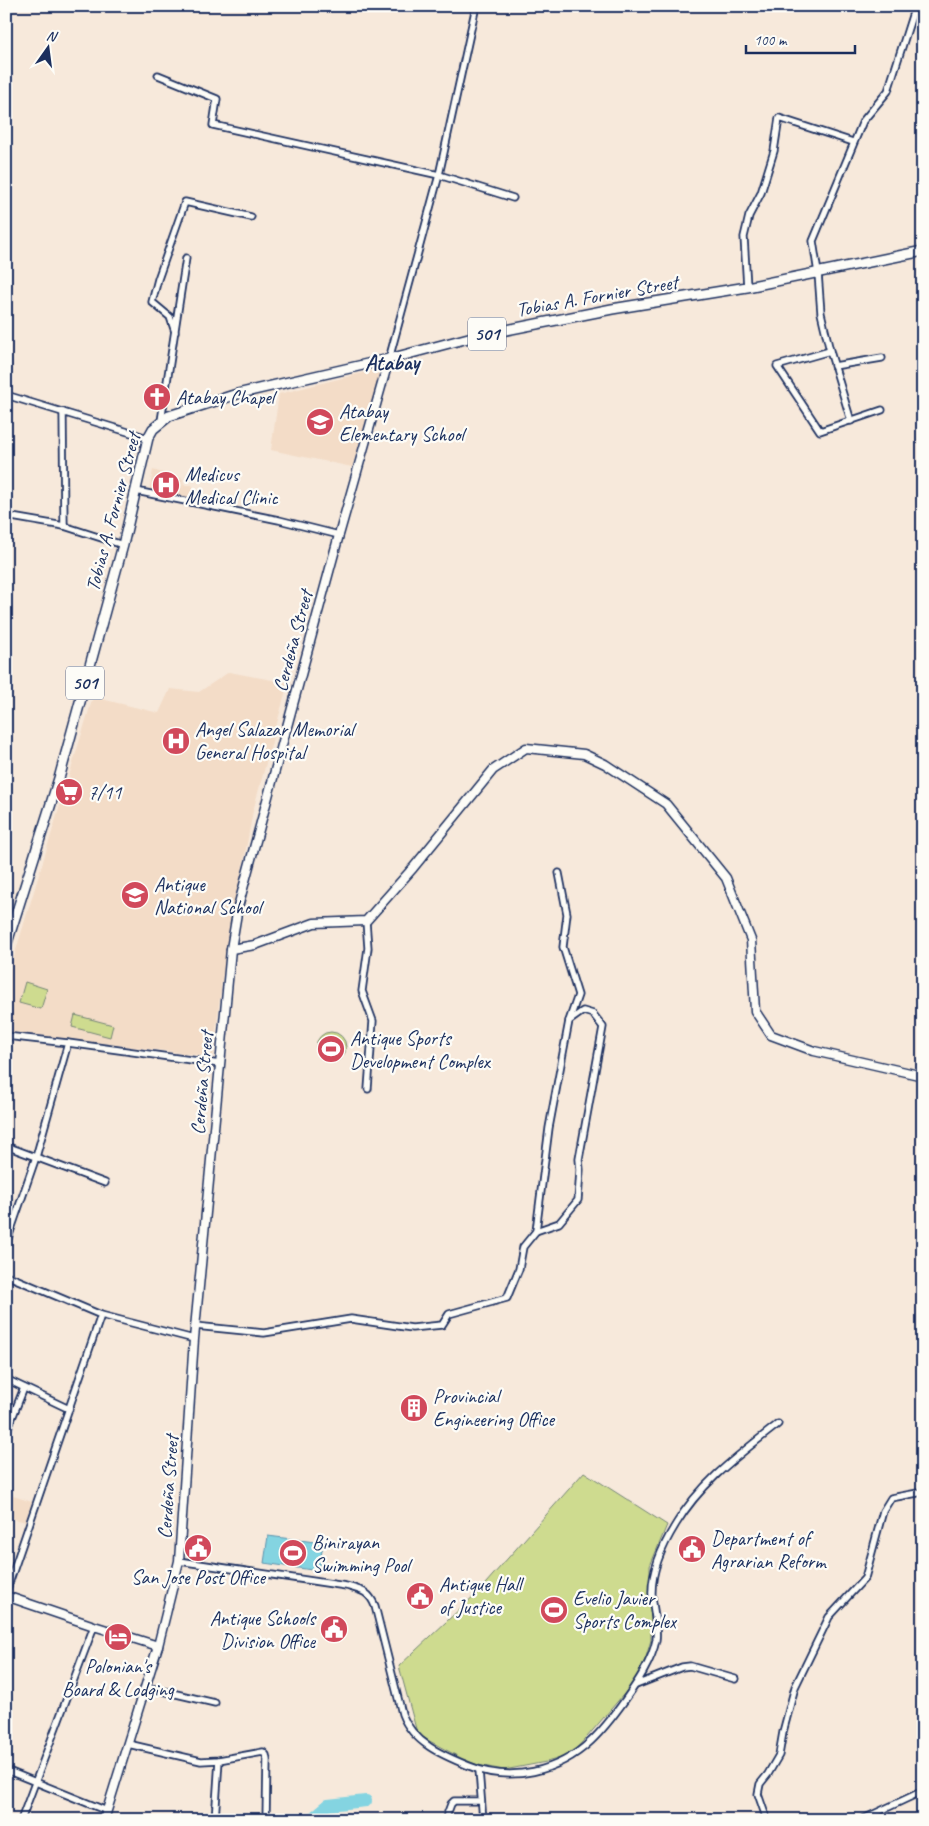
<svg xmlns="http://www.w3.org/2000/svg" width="929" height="1826" font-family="Caveat,sans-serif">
<rect width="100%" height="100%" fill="#f7e9db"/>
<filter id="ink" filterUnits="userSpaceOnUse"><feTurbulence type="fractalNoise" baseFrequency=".02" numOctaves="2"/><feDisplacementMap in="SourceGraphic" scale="10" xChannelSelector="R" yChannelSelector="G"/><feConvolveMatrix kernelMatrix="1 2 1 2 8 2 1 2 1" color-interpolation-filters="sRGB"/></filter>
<g filter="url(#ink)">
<g fill="#f3dcc7">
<path d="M 382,368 L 352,467 L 271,450 L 279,394 Z"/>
<path d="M 153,470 L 183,479 L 182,489 L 184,480 L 184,485 L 192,485 L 196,494 L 195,501 L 149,491 Z"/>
<path d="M 229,672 L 288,683 L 253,811 L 222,979 L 213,1057 L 6,1031 L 6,983 L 93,697 L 159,713 L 170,689 L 199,692 Z"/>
<path d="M 10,1495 L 32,1502 L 26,1522 L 6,1517 L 6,1507 Z"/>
</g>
<g fill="#cedb8f" stroke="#748576">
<path d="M 25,982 L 47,989 L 41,1009 L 19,1003 Z"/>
<path d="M 75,1015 L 113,1025 L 110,1037 L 72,1027 Z"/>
<circle cx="331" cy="1047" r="15"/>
<path d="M 584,1472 L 667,1525 L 650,1566 L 651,1640 L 646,1657 L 635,1681 L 587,1737 L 569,1756 L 546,1762 L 504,1770 L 478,1765 L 461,1758 L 424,1738 L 416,1729 L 399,1666 L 478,1592 Z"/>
</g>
<path fill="#84d4e1" stroke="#5a92ad" d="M 268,1536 L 323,1543 L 319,1571 L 264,1563 Z"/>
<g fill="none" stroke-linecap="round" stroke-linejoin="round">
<path stroke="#84d4e1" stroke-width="12" d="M 310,1820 L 328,1805 L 366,1801"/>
<defs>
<g id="street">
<path d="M 158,75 L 217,99 L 213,125 L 439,175 L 513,198"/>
<path d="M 747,287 L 744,237 L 749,216 L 761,193 L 774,151 L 779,118 L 853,142"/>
<path d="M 175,332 L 170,317 L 152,302 L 158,279 L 185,202 L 251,217"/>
<path d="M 830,351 L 777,366 L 820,431 L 882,410"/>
<path d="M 389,359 L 439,175 L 476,6"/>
<path d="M 834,366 L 882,358"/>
<path d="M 6,395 L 148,438"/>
<path d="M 63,412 L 64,526"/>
<path d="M 161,421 L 186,258"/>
<path d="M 851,421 L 830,351 L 821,313 L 818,273 L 813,241 L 863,121 L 888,91 L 915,6"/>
<path d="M 136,491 L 279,520 L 339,535"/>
<path d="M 6,516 L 64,526 L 123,545"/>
<path d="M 366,921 L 368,948 L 362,991 L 373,1021 L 368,1089"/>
<path d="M 6,1036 L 68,1043 L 220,1064"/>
<path d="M 6,1146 L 105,1183"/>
<path d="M 536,1231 L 559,1223 L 578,1200 L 580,1170 L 579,1159 L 603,1027 L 593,1014 L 583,1011 L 569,1021"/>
<path d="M 6,1244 L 36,1157 L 68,1043"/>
<path d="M 6,1275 L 101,1315 L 194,1339"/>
<path d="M 195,1326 L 264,1333 L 351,1319 L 412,1328 L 442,1325 L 449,1314 L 507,1298 L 519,1269 L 523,1247 L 536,1231 L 549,1128 L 569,1021 L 578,995 L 563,947 L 567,914 L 559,873"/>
<path d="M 6,1379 L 69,1409"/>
<path d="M 6,1433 L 24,1388"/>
<path d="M 179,1561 L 346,1586 C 361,1590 369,1591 375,1606 L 402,1714 C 413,1743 442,1755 469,1766 C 511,1783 558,1772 591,1741 C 604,1729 615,1714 625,1700 C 637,1683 652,1661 656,1640 C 658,1626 653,1609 652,1595 C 651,1570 663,1545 676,1524 C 701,1482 740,1454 778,1424"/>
<path d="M 6,1592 L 101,1315"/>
<path d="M 636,1685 L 682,1667 L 690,1666 L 735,1679"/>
<path d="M 146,1687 L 215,1703"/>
<path d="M 128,1744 L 201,1761 L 219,1760 L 263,1752 L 266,1755 L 267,1760 L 266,1819"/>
<path d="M 6,1770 L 107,1811"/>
<path d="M 479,1770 L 483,1820"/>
<path d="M 21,1820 L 94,1626"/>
<path d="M 215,1820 L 219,1760"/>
<path d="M 445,1820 L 451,1804 L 454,1801 L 481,1801"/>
<path d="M 767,1820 L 758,1794 L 760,1784 L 768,1774 L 779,1755 L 783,1732 L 795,1687 L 829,1617 L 865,1578 L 883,1511 L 891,1498 L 923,1492"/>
<path d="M 861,1820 L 923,1791"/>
</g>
<g id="secondary">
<path d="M 231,949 L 255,945 L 314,923 L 366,921 L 413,868 L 493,770 L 526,748 L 584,754 L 605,764 L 666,804 L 726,878 L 751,940 L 755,1011 L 771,1035 L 814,1051 L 923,1076"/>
<path d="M 6,1596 L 94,1626 L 158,1646"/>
<path d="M 104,1820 L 158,1646 L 179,1561 L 194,1339 L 231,949 L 238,907 L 339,535 L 389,359"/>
</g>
<path id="primary" d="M 6,946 L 60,775 L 123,545 L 148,438 L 153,429 L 169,416 L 237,394 L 389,359 L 476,336 L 612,309 L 747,287 L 923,251"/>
</defs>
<use href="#street" stroke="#1b2f5e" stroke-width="9"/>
<use href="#secondary" stroke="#1b2f5e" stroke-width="11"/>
<use href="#primary" stroke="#1b2f5e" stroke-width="12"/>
<use href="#street" stroke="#fdfcf7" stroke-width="5.5"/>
<use href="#secondary" stroke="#fdfcf7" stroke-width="8"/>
<use href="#primary" stroke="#fdfcf7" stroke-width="9"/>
</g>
</g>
<defs>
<symbol id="church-disc" viewBox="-11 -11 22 22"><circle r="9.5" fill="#d1495b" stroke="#fdfcf7"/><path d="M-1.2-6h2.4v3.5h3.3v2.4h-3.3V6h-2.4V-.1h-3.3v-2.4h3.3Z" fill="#fff"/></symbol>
<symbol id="school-disc" viewBox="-11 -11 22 22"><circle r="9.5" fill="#d1495b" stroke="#fdfcf7"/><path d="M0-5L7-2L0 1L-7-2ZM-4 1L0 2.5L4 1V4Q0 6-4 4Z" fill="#fff"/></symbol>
<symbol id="hospital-disc" viewBox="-11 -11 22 22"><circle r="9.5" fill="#d1495b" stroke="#fdfcf7"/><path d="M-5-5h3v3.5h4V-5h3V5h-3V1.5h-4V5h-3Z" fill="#fff"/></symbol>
<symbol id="supermarket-disc" viewBox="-11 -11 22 22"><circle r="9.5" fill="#d1495b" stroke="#fdfcf7"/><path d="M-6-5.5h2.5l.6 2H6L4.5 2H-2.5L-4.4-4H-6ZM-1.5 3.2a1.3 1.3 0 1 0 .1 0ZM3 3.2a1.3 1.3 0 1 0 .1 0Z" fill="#fff"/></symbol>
<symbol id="stadium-disc" viewBox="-11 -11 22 22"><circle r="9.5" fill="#d1495b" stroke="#fdfcf7"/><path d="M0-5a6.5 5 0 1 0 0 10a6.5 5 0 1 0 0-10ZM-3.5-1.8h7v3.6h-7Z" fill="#fff"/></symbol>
<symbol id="building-disc" viewBox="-11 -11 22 22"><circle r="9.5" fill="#d1495b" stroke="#fdfcf7"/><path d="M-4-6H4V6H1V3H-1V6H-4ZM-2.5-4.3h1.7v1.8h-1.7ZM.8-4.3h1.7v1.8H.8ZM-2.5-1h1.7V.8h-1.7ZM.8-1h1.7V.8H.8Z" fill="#fff"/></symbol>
<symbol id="civic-disc" viewBox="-11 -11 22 22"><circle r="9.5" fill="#d1495b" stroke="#fdfcf7"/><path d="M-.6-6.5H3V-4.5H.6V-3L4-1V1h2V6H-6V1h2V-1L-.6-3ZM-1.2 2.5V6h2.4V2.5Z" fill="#fff"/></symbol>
<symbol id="hotel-disc" viewBox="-11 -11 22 22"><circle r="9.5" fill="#d1495b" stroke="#fdfcf7"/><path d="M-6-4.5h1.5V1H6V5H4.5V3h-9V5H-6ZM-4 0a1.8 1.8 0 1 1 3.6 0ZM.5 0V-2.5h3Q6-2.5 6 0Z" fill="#fff"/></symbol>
</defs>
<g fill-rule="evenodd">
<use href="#church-disc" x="141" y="381" width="32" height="32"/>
<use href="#school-disc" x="304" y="406" width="32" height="32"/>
<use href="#hospital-disc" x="150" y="469" width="32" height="32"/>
<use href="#hospital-disc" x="160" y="725" width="32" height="32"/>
<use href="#supermarket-disc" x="53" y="776" width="32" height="32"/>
<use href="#school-disc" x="119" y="879" width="32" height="32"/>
<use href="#stadium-disc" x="315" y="1033" width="32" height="32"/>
<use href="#building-disc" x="398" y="1392" width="32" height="32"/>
<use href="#civic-disc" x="182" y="1532" width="32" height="32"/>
<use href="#civic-disc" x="676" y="1533" width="32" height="32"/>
<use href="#stadium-disc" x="277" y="1537" width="32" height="32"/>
<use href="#civic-disc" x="404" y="1580" width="32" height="32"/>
<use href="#stadium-disc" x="538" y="1594" width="32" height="32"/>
<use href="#civic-disc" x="318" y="1613" width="32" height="32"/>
<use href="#hotel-disc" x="102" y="1621" width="32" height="32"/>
</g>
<g text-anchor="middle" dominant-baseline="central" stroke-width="4.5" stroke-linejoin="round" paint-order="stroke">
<g fill="#fdfcf7" stroke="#5f6c8c" stroke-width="1">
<rect x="468" y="317.5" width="38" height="33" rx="4"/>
<rect x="66" y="666.5" width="38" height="33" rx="4"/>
</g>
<g font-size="19" font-weight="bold" fill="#1b2f5e">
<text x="487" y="334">501</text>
<text x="85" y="683">501</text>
</g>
<g font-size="20" fill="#1b2f5e" stroke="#fdfcf7">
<text transform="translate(597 296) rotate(-10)">Tobias A. Fornier Street</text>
<text transform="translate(113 512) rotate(-75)">Tobias A. Fornier Street</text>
<text transform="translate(293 641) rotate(-75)">Cerdeña Street</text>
<text transform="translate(202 1083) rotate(-85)">Cerdeña Street</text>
<text transform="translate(168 1487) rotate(-86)">Cerdeña Street</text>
</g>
<g font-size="20" fill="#1b2f5e" stroke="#fdfcf7" text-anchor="start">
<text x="176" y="397">Atabay Chapel</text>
<text x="339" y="411">Atabay<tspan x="339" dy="23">Elementary School</tspan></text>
<text x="185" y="474">Medicus<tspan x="185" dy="23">Medical Clinic</tspan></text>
<text x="195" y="729">Angel Salazar Memorial<tspan x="195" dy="23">General Hospital</tspan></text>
<text x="88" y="792">7/11</text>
<text x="154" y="884">Antique<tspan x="154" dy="23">National School</tspan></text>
<text x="350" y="1038">Antique Sports<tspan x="350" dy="23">Development Complex</tspan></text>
<text x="433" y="1396">Provincial<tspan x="433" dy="23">Engineering Office</tspan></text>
<text x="711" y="1538">Department of<tspan x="711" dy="23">Agrarian Reform</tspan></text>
<text x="312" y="1542">Binirayan<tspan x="312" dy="23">Swimming Pool</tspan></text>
<text x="198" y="1577" text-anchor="middle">San Jose Post Office</text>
<text x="439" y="1584">Antique Hall<tspan x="439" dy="23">of Justice</tspan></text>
<text x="573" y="1598">Evelio Javier<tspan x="573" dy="23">Sports Complex</tspan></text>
<text x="315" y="1618" text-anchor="end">Antique Schools<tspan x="315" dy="23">Division Office</tspan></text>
<text x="118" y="1666" text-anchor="middle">Polonian's<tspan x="118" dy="23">Board &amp; Lodging</tspan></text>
</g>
<g font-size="22" font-weight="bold" fill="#1b2f5e" stroke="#fdfcf7">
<text x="392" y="363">Atabay</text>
</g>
</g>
<rect width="929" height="1826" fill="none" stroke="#fdfcf7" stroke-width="25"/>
<rect x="12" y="12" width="904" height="1801" fill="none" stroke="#1b2f5e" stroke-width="2" filter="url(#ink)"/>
<g transform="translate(48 48) rotate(14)" stroke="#fdfcf7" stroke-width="4" paint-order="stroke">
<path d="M0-4L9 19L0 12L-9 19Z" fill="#1b2f5e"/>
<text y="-8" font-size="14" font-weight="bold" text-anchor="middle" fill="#1b2f5e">N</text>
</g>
<path d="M746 45v8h109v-8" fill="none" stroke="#1b2f5e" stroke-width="2.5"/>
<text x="754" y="45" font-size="15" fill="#1b2f5e" stroke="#fdfcf7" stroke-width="4" paint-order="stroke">100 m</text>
</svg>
